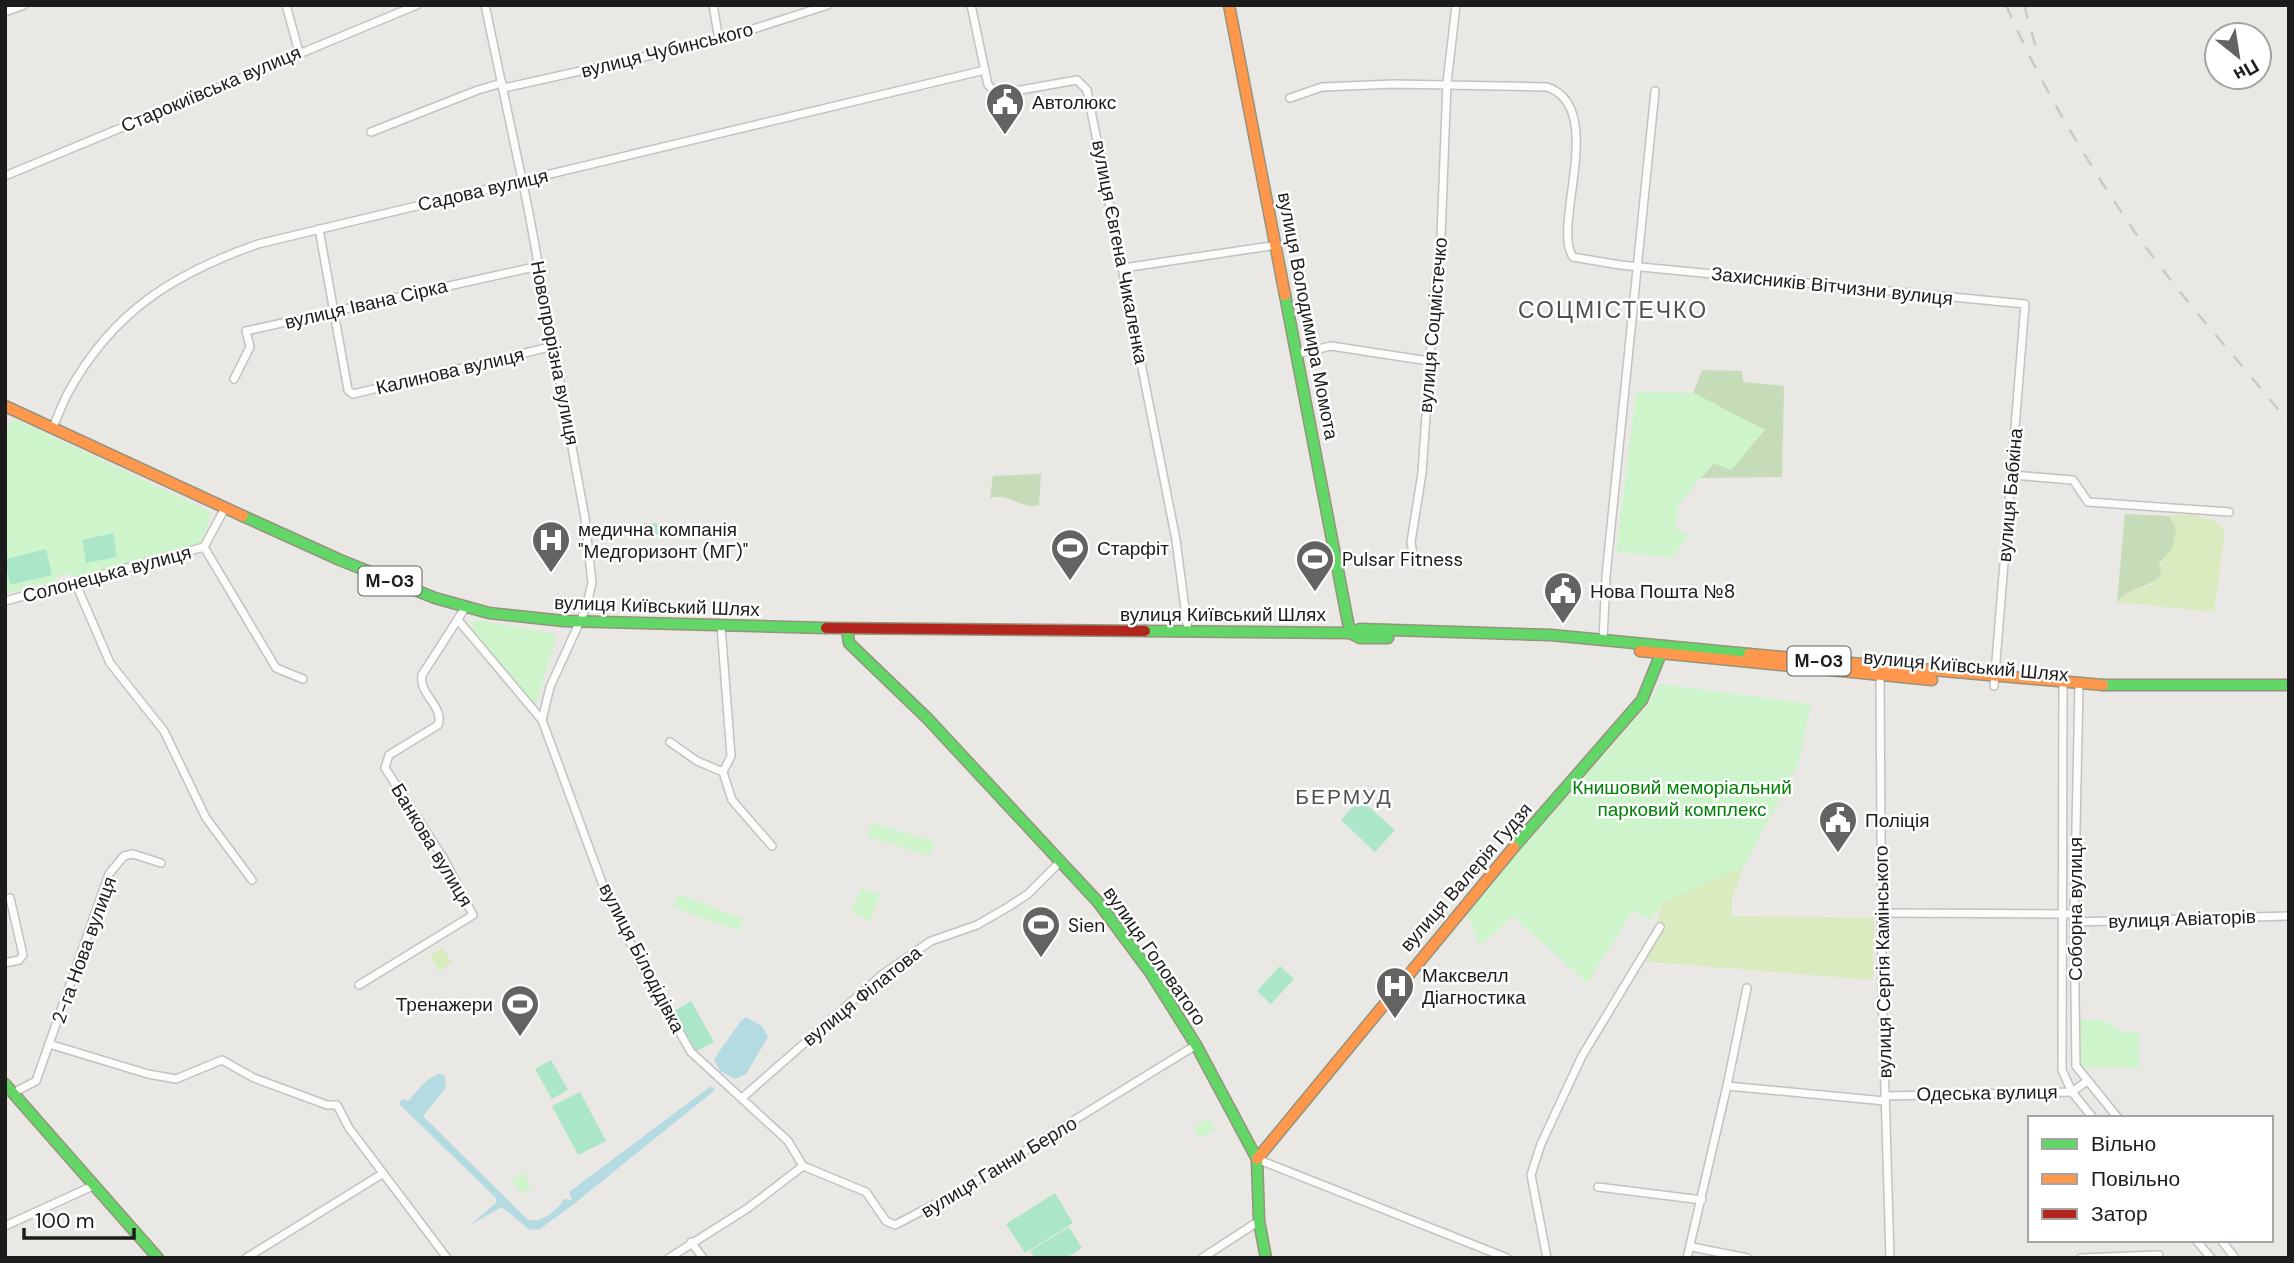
<svg xmlns="http://www.w3.org/2000/svg" width="2294" height="1263" font-family="'DM Sans',sans-serif">
<rect width="100%" height="100%" fill="#eae8e4"/>
<g fill="#d9ebbf">
<path d="M 2189,514 L 2213,520 L 2225,530 L 2214,612 L 2117,602 L 2129,592 L 2151,585 C 2159,565 2171,550 2176,529 L 2169,516 Z"/>
<path d="M 1744,865 L 1732,898 L 1732,916 L 1874,918 L 1873,980 L 1641,961 L 1664,926 L 1657,922 L 1663,902 Z"/>
<path d="M 443,948 L 452,963 L 439,971 L 430,956 Z"/>
</g>
<g fill="#c6dbb7">
<path d="M 1702,370 L 1742,371 L 1743,382 L 1784,386 L 1782,477 L 1701,478 L 1714,463 L 1765,430 L 1693,393 Z"/>
<path d="M 1041,474 L 1039,505 C 1023,511 1008,492 990,498 L 993,476 Z"/>
<path d="M 2125,514 L 2169,516 L 2176,529 L 2172,548 L 2159,564 L 2161,575 C 2148,589 2128,587 2117,602 Z"/>
</g>
<g fill="#cef4cc">
<path d="M 1636,392 L 1693,393 L 1765,430 L 1731,470 L 1713,463 L 1679,504 L 1675,528 L 1689,535 L 1671,558 L 1616,552 Z"/>
<path d="M 13,418 L 211,512 L 201,545 L 74,578 L 69,573 L 56,576 L 56,581 L 5,594 L 5,432 Z"/>
<path d="M 475,620 L 551,633 L 556,638 L 536,703 L 531,703 L 474,632 L 472,622 Z"/>
<path d="M 1660,684 L 1811,704 L 1799,762 L 1745,865 L 1664,902 L 1650,920 L 1633,911 L 1587,983 L 1513,916 L 1480,946 L 1466,911 L 1649,704 Z"/>
<path d="M 873,823 L 935,842 L 929,856 L 867,836 Z"/>
<path d="M 861,889 L 880,895 L 870,922 L 851,911 Z"/>
<path d="M 678,894 L 744,919 L 739,931 L 673,907 Z"/>
<path d="M 2080,1020 L 2102,1020 L 2125,1033 L 2139,1032 L 2139,1068 L 2081,1067 Z"/>
<path d="M 1209,1119 L 1215,1130 L 1199,1139 L 1193,1128 Z"/>
<path d="M 524,1173 L 531,1186 L 524,1194 L 510,1180 Z"/>
</g>
<g fill="#abe6c9">
<path d="M 644,523 L 667,524 L 667,535 L 643,535 Z"/>
<path d="M 113,533 L 117,557 L 86,563 L 82,540 Z"/>
<path d="M 46,549 L 52,575 L 10,585 L 5,559 Z"/>
<path d="M 1360,799 L 1395,830 L 1375,852 L 1341,820 Z"/>
<path d="M 1280,966 L 1294,979 L 1271,1004 L 1257,991 Z"/>
<path d="M 691,1001 L 714,1042 L 696,1051 L 673,1012 Z"/>
<path d="M 551,1060 L 568,1090 L 552,1099 L 535,1069 Z"/>
<path d="M 580,1092 L 606,1141 L 578,1155 L 552,1106 Z"/>
<path d="M 1055,1193 L 1073,1223 L 1025,1253 L 1006,1224 Z"/>
<path d="M 1069,1227 L 1082,1248 L 1066,1258 L 1034,1258 L 1030,1251 Z"/>
</g>
<g fill="#b4dbe1">
<path d="M 746,1017 L 762,1026 L 768,1037 L 746,1074 L 735,1079 L 720,1071 L 714,1059 L 740,1022 Z"/>
<path d="M 439,1073 L 445,1076 L 446,1088 L 423,1116 L 528,1220 C 542,1223 557,1211 564,1199 L 572,1200 L 569,1192 L 711,1086 L 715,1090 L 575,1203 L 540,1229 L 530,1230 L 502,1207 L 470,1225 L 496,1203 L 496,1198 L 399,1104 L 402,1099 L 408,1101 L 426,1081 Z"/>
</g>
<g fill="none" stroke-linecap="round" stroke-linejoin="round">
<defs>
<g id="street">
<path d="M 286,5 L 299,52"/>
<path d="M 485,5 L 528,208 L 585,518 L 592,583 L 586,608 L 550,687 L 542,720"/>
<path d="M 713,5 L 719,40"/>
<path d="M 971,5 L 988,85 L 998,94 L 1077,80 L 1087,90 L 1176,540 L 1188,632"/>
<path d="M 5,12 L 24,5"/>
<path d="M 504,88 L 719,40 L 828,5"/>
<path d="M 1290,98 L 1322,87 L 1393,84 L 1547,87 C 1608,107 1551,227 1573,257 L 1620,265 L 2025,304 L 1994,686"/>
<path d="M 371,132 L 478,90 L 502,83"/>
<path d="M 5,176 L 417,5"/>
<path d="M 319,229 L 348,390 L 353,394 L 554,346"/>
<path d="M 1123,268 L 1277,245"/>
<path d="M 1297,354 L 1331,346 L 1429,361"/>
<path d="M 234,379 L 250,347 L 246,331 L 539,266"/>
<path d="M 53,427 C 58,416 62,404 68,393 C 112,312 173,274 258,244 L 985,70"/>
<path d="M 2012,475 L 2073,480 L 2088,502 L 2229,512"/>
<path d="M 204,547 L 276,668 L 303,679"/>
<path d="M 1423,560 L 1413,555 L 1411,542 L 1422,473 L 1435,285 L 1441,236 L 1447,83 L 1456,5"/>
<path d="M 75,582 L 110,663 L 164,731 L 206,818 L 252,880"/>
<path d="M 5,601 L 204,547 L 225,508"/>
<path d="M 458,620 L 542,720 L 604,888 L 642,967 L 691,1052 L 788,1141 L 803,1166 L 748,1208 L 669,1258"/>
<path d="M 721,626 L 731,756 L 723,772"/>
<path d="M 1603,641 L 1606,576 L 1655,91"/>
<path d="M 1880,674 L 1882,989 L 1890,1258"/>
<path d="M 2063,684 L 2062,1070 L 2072,1092 L 2093,1118"/>
<path d="M 2079,685 L 2074,922 L 2076,1066 L 2118,1118"/>
<path d="M 670,742 L 697,761 L 723,772 L 732,800 L 772,846"/>
<path d="M 1882,913 L 2074,914"/>
<path d="M 2074,922 L 2289,916"/>
<path d="M 5,963 L 19,960 L 23,955 L 10,898"/>
<path d="M 359,985 L 473,915 L 444,859 L 385,768 L 389,755 L 438,725 C 445,707 418,694 422,675 L 465,608"/>
<path d="M 1747,988 L 1727,1086 L 1885,1101"/>
<path d="M 49,1044 L 148,1074 L 176,1079 L 222,1060 L 254,1078 L 327,1105 L 337,1105 L 349,1128 L 447,1258"/>
<path d="M 13,1093 L 36,1081 L 109,874 L 124,856 L 133,854 L 161,863"/>
<path d="M 1885,1096 L 2072,1092 L 2087,1081"/>
<path d="M 742,1098 L 883,974 L 931,941 L 977,925 L 1008,907 L 1028,894 L 1060,862"/>
<path d="M 1257,1159 L 1507,1258"/>
<path d="M 803,1166 L 866,1192 L 886,1221 L 895,1225 L 956,1193 L 1196,1045"/>
<path d="M 1598,1187 L 1702,1200"/>
<path d="M 5,1226 L 95,1185"/>
<path d="M 2196,1240 L 2211,1258"/>
<path d="M 2221,1240 L 2235,1258"/>
<path d="M 691,1242 L 703,1258"/>
<path d="M 1692,1247 L 1747,1258"/>
<path d="M 246,1258 L 382,1174"/>
<path d="M 1202,1258 L 1259,1221"/>
<path d="M 1547,1258 L 1531,1175 L 1541,1144 L 1582,1056 L 1660,927"/>
<path d="M 1687,1258 L 1727,1086"/>
<path d="M 2081,1258 L 2159,1255"/>
</g>
<g id="fast">
<path d="M 1285,295 L 1350,633"/>
<path d="M 243,516 L 340,560 L 435,598 L 489,613 L 564,621 L 826,628"/>
<path d="M 847,629 L 849,643 L 927,718 L 1098,902 L 1150,972 L 1196,1045 L 1257,1159 L 1259,1221 L 1266,1258"/>
<path d="M 1145,631 L 1350,633 L 1360,629 L 1551,635 L 1749,654"/>
<path d="M 1350,633 L 1360,638 L 1388,638"/>
<path d="M 2103,685 L 2289,685"/>
<path d="M 1514,847 L 1642,700 L 1664,646"/>
<path d="M 5,1084 L 158,1258"/>
</g>
<g id="slow">
<path d="M 1229,5 L 1285,295"/>
<path d="M 5,406 L 243,516"/>
<path d="M 1640,651 L 1932,680"/>
<path d="M 1749,654 L 2103,685"/>
<path d="M 1257,1159 L 1514,847"/>
</g>
<path id="jam" d="M 826,628 L 1145,631"/>
</defs>
<use href="#street" stroke="#c3c2c0" stroke-width="10"/>
<use href="#fast" stroke="#94947c" stroke-width="13"/>
<use href="#slow" stroke="#94947c" stroke-width="13"/>
<use href="#jam" stroke="#94947c" stroke-width="13"/>
<use href="#street" stroke="#fcfcfb" stroke-width="7"/>
<use href="#fast" stroke="#63d668" stroke-width="10"/>
<use href="#slow" stroke="#ff974d" stroke-width="10"/>
<use href="#jam" stroke="#b3261e" stroke-width="10"/>
<g stroke="#c9c9c8" stroke-width="2.5" stroke-dasharray="14 14" stroke-linecap="butt">
<path d="M 2006,5 C 2038,80 2081,152 2126,219 C 2174,291 2235,355 2289,423"/>
<path d="M 2024,5 L 2039,58"/>
</g>
</g>
<defs>
<symbol id="civic-pin" viewBox="-11 -11 22 30"><path d="M0 17L-7.5 6A9.5 9.5 0 1 1 7.5 6Z" fill="#646362" stroke="#fff"/><path d="M-.6-6.5H3V-4.5H.6V-3L4-1V1h2V6H-6V1h2V-1L-.6-3ZM-1.2 2.5V6h2.4V2.5Z" fill="#fff"/></symbol>
<symbol id="hospital-pin" viewBox="-11 -11 22 30"><path d="M0 17L-7.5 6A9.5 9.5 0 1 1 7.5 6Z" fill="#646362" stroke="#fff"/><path d="M-5-5h3v3.5h4V-5h3V5h-3V1.5h-4V5h-3Z" fill="#fff"/></symbol>
<symbol id="stadium-pin" viewBox="-11 -11 22 30"><path d="M0 17L-7.5 6A9.5 9.5 0 1 1 7.5 6Z" fill="#646362" stroke="#fff"/><path d="M0-5a6.5 5 0 1 0 0 10a6.5 5 0 1 0 0-10ZM-3.5-1.8h7v3.6h-7Z" fill="#fff"/></symbol>
</defs>
<g fill-rule="evenodd">
<use href="#civic-pin" x="983" y="80" width="44" height="60"/>
<use href="#hospital-pin" x="529" y="518" width="44" height="60"/>
<use href="#stadium-pin" x="1048" y="526" width="44" height="60"/>
<use href="#stadium-pin" x="1293" y="537" width="44" height="60"/>
<use href="#civic-pin" x="1541" y="569" width="44" height="60"/>
<use href="#civic-pin" x="1816" y="798" width="44" height="60"/>
<use href="#stadium-pin" x="1019" y="903" width="44" height="60"/>
<use href="#hospital-pin" x="1373" y="964" width="44" height="60"/>
<use href="#stadium-pin" x="498" y="982" width="44" height="60"/>
</g>
<g text-anchor="middle" dominant-baseline="central" stroke-width="5" stroke-linejoin="round" paint-order="stroke">
<g fill="#fff" stroke="#606060" stroke-width="2">
<rect x="358.5" y="566.5" width="63" height="29" rx="5"/>
<rect x="1787.5" y="646.5" width="63" height="29" rx="5"/>
</g>
<g font-size="18" font-weight="bold" fill="#1c1c1c">
<text x="390" y="581">М-03</text>
<text x="1819" y="661">М-03</text>
</g>
<g font-size="19" fill="#1c1c1c" stroke="#fff">
<text transform="translate(667 50) rotate(-14)">вулиця Чубинського</text>
<text transform="translate(211 89) rotate(-23)">Старокиївська вулиця</text>
<text transform="translate(483 190) rotate(-13)">Садова вулиця</text>
<text transform="translate(1120 252) rotate(79)">вулиця Євгена Чикаленка</text>
<text transform="translate(1832 286) rotate(6)">Захисників Вітчизни вулиця</text>
<text transform="translate(366 304) rotate(-13)">вулиця Івана Сірка</text>
<text transform="translate(1308 316) rotate(79)">вулиця Володимира Момота</text>
<text transform="translate(1433 325) rotate(-85)">вулиця Соцмістечко</text>
<text transform="translate(555 353) rotate(79)">Новопрорізна вулиця</text>
<text transform="translate(450 371) rotate(-13)">Калинова вулиця</text>
<text transform="translate(2010 495) rotate(-85)">вулиця Бабкіна</text>
<text transform="translate(107 574) rotate(-15)">Солонецька вулиця</text>
<text transform="translate(657 606) rotate(2)">вулиця Київський Шлях</text>
<text x="1223" y="614">вулиця Київський Шлях</text>
<text transform="translate(1966 666) rotate(5)">вулиця Київський Шлях</text>
<text transform="translate(432 845) rotate(59)">Банкова вулиця</text>
<text transform="translate(1466 877) rotate(-49)">вулиця Валерія Гудзя</text>
<text transform="translate(2075 909) rotate(-90)">Соборна вулиця</text>
<text transform="translate(2182 919) rotate(-2)">вулиця Авіаторів</text>
<text transform="translate(84 950) rotate(-70)">2-га Нова вулиця</text>
<text transform="translate(1155 956) rotate(55)">вулиця Головатого</text>
<text transform="translate(642 958) rotate(63)">вулиця Білодідівка</text>
<text transform="translate(1883 962) rotate(-91)">вулиця Сергія Камінського</text>
<text transform="translate(862 996) rotate(-39)">вулиця Філатова</text>
<text transform="translate(1987 1093) rotate(-1)">Одеська вулиця</text>
<text transform="translate(999 1167) rotate(-31)">вулиця Ганни Берло</text>
</g>
<g font-size="19" fill="#1c1c1c" stroke="#fff" text-anchor="start">
<text x="1032" y="102">Автолюкс</text>
<text x="578" y="529">медична компанія<tspan x="578" dy="22">"Медгоризонт (МГ)"</tspan></text>
<text x="1097" y="548">Старфіт</text>
<text x="1342" y="559">Pulsar Fitness</text>
<text x="1590" y="591">Нова Пошта №8</text>
<text x="1865" y="820">Поліція</text>
<text x="1068" y="925">Sien</text>
<text x="1422" y="975">Максвелл<tspan x="1422" dy="22">Діагностика</tspan></text>
<text x="493" y="1004" text-anchor="end">Тренажери</text>
</g>
<g font-size="19" fill="#038006" stroke="#fff">
<text x="1682" y="787">Книшовий меморіальний<tspan x="1682" dy="22">парковий комплекс</tspan></text>
</g>
<g font-size="21" letter-spacing="2" fill="#4f4f4f" stroke="#fff">
<text x="1344" y="797">БЕРМУД</text>
</g>
<g font-size="23" letter-spacing="2" fill="#4f4f4f" stroke="#fff">
<text x="1613" y="310">СОЦМІСТЕЧКО</text>
</g>
</g>
<rect width="2294" height="1263" fill="none" stroke="#1c1c1c" stroke-width="14"/>
<rect x="2028" y="1116" width="245" height="126" fill="#ffffff" stroke="#a4a4a4" stroke-width="2"/>
<rect x="2042" y="1139" width="35" height="10" fill="#63d668" stroke="#a4a4a4" stroke-width="2"/>
<text x="2091" y="1151" font-size="21" fill="#1c1c1c">Вільно</text>
<rect x="2042" y="1174" width="35" height="10" fill="#ff974d" stroke="#a4a4a4" stroke-width="2"/>
<text x="2091" y="1186" font-size="21" fill="#1c1c1c">Повільно</text>
<rect x="2042" y="1209" width="35" height="10" fill="#b3261e" stroke="#a4a4a4" stroke-width="2"/>
<text x="2091" y="1221" font-size="21" fill="#1c1c1c">Затор</text>
<g transform="translate(2238 56) rotate(150)"><circle r="33" fill="#ffffff" stroke="#a4a4a4" stroke-width="2"/>
<path d="M0-5L12 26L0 18L-12 26Z" fill="#646362"/>
<text y="-10" font-size="19" font-weight="bold" text-anchor="middle" fill="#1c1c1c">Пн</text>
</g>
<path d="M24 1228v10h110v-10" fill="none" stroke="#1c1c1c" stroke-width="3.5"/>
<text x="35" y="1228" font-size="21" fill="#1c1c1c" stroke="#ffffff" stroke-width="5" paint-order="stroke">100 m</text>
</svg>
